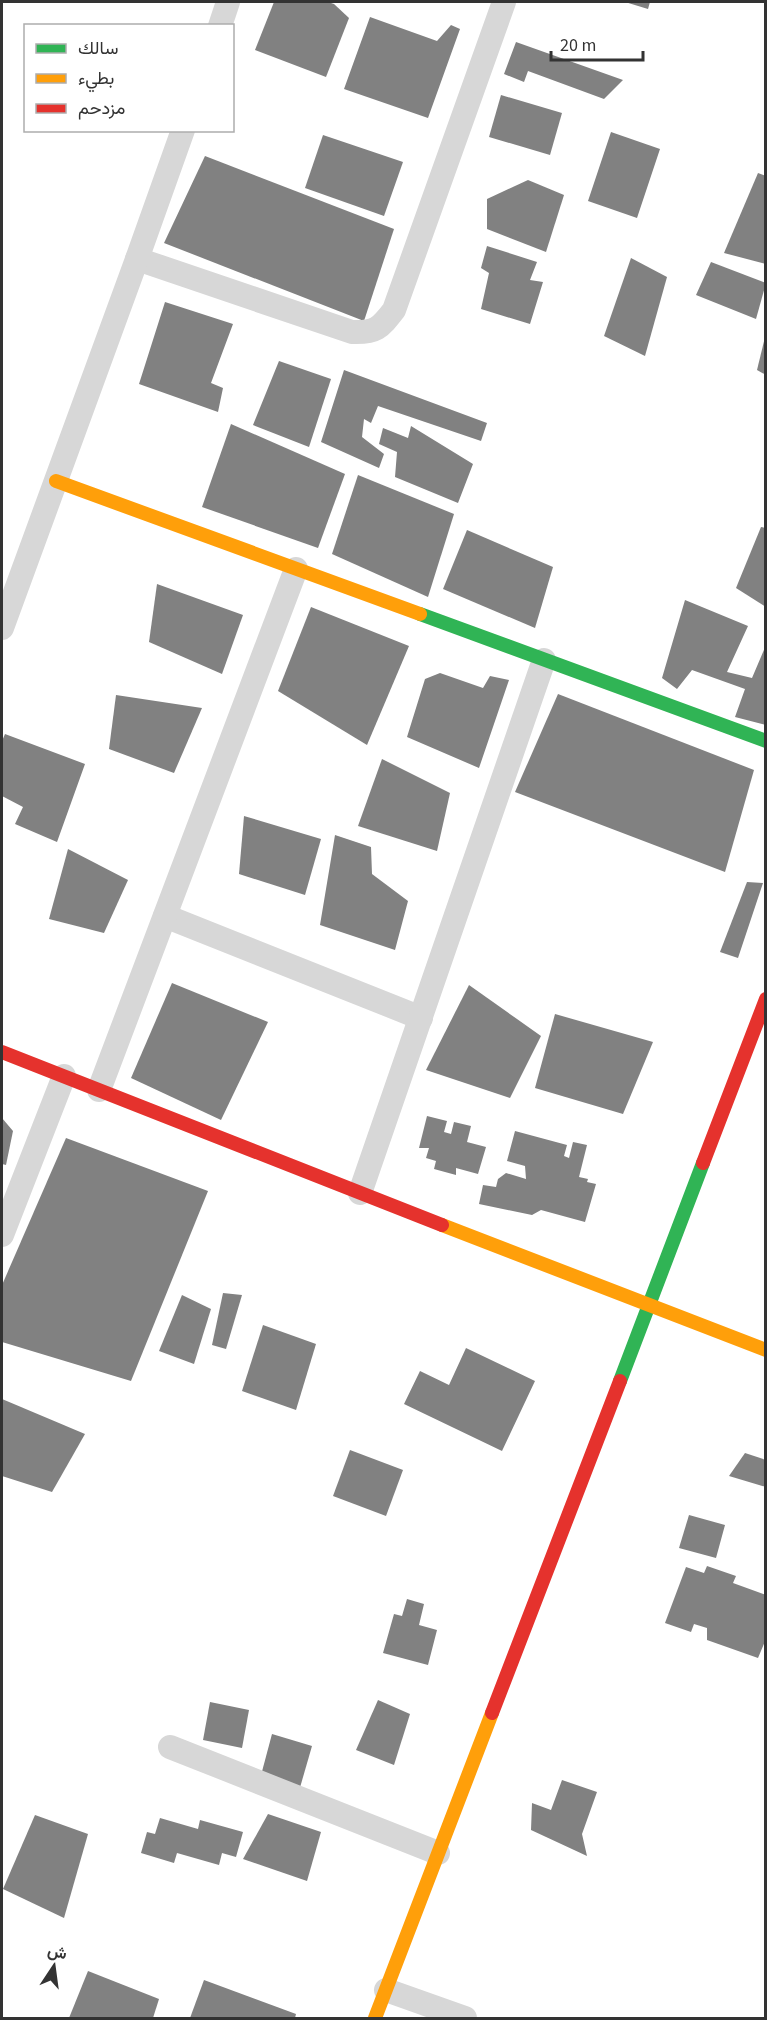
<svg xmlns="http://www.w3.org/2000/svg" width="767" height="2020" font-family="'Source Sans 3',Vazirmatn,sans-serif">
<rect width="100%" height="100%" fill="#fff"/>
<g fill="#818181">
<path d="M 274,2 L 328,2 L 334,4 L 349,18 L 326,77 L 255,50 Z"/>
<path d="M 625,2 L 650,2 L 648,9 Z"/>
<path d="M 370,17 L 437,41 L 451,25 L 460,29 L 428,118 L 344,89 Z"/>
<path d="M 516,42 L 623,80 L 604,99 L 528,71 L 524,82 L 504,74 Z"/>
<path d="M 501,95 L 562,113 L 550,155 L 489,137 Z"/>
<path d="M 611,132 L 660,149 L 637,218 L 588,201 Z"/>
<path d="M 323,135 L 403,162 L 384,216 L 305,188 Z"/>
<path d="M 205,156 L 394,229 L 364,321 L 164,243 Z"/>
<path d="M 758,173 L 766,176 L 766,264 L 724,253 Z"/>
<path d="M 528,180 L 564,195 L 546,252 L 487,229 L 487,199 Z"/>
<path d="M 487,246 L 537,262 L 530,280 L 543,282 L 530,324 L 481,309 L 489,273 L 481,268 Z"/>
<path d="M 631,258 L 667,277 L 645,356 L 604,336 Z"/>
<path d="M 711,262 L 766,283 L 756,319 L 696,295 Z"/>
<path d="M 165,302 L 233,324 L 211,383 L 223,388 L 218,412 L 139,384 Z"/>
<path d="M 765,337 L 766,337 L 766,375 L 757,370 Z"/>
<path d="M 279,361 L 331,379 L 309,447 L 253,425 Z"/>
<path d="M 344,370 L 487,423 L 481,441 L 378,406 L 371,423 L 364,419 L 362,437 L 384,454 L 379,468 L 321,442 Z"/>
<path d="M 231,424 L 345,474 L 318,548 L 202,507 Z"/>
<path d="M 411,426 L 473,464 L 458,503 L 395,477 L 397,452 L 379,444 L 383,428 L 408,438 Z"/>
<path d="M 358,475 L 454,514 L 428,597 L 332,554 Z"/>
<path d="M 761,527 L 766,528 L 766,607 L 736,588 Z"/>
<path d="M 467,530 L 553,567 L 535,628 L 443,589 Z"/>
<path d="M 157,584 L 243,615 L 222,674 L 149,642 Z"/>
<path d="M 685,600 L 748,626 L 727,672 L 752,678 L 766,645 L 766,725 L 735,717 L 745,689 L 692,670 L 677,689 L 662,678 Z"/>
<path d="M 311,607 L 409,646 L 367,745 L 278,691 Z"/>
<path d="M 440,673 L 483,688 L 490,676 L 509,680 L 479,768 L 407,737 L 425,679 Z"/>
<path d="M 558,694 L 754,770 L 725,872 L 515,792 Z"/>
<path d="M 116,695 L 202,708 L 174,773 L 109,749 Z"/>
<path d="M 5,734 L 85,764 L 57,842 L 15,824 L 23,807 L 2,796 L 2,741 Z"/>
<path d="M 382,759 L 450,793 L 437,851 L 358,826 Z"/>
<path d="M 244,816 L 321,839 L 305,895 L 239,874 Z"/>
<path d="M 335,835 L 371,847 L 372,874 L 408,901 L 395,950 L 320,925 Z"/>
<path d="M 68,849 L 128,880 L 104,933 L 49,919 Z"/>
<path d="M 747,882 L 763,883 L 738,958 L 720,952 Z"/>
<path d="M 172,983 L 268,1022 L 221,1120 L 131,1078 Z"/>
<path d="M 469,985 L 541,1036 L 510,1098 L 426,1070 Z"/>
<path d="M 555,1014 L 653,1042 L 623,1114 L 535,1088 Z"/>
<path d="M 427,1116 L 447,1121 L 444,1132 L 451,1134 L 454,1122 L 471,1126 L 467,1142 L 486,1147 L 478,1174 L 456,1168 L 456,1175 L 434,1169 L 436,1161 L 426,1158 L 429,1148 L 419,1148 Z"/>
<path d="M 2,1118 L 13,1131 L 6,1165 L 2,1164 Z"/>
<path d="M 515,1131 L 567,1145 L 564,1156 L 569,1158 L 573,1142 L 587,1145 L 579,1177 L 588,1179 L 587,1182 L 596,1184 L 585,1222 L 541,1210 L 532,1215 L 479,1204 L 483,1185 L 496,1187 L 498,1179 L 506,1173 L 526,1179 L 525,1166 L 507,1161 Z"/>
<path d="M 66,1138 L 208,1191 L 131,1381 L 2,1342 L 2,1285 Z"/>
<path d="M 223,1293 L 242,1295 L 226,1349 L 212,1345 Z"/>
<path d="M 182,1295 L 211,1309 L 194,1364 L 159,1351 Z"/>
<path d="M 263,1325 L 316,1344 L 296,1410 L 242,1391 Z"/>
<path d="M 466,1348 L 535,1381 L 502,1451 L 404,1404 L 420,1371 L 449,1385 Z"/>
<path d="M 2,1399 L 85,1434 L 52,1492 L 2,1476 Z"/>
<path d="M 350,1450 L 403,1470 L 386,1516 L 333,1496 Z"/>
<path d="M 745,1453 L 766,1460 L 766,1487 L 729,1476 Z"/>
<path d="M 689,1515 L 725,1525 L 716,1558 L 679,1548 Z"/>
<path d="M 707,1566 L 736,1576 L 733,1583 L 766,1595 L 766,1639 L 758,1658 L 707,1640 L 707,1628 L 694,1624 L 691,1632 L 665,1623 L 686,1567 L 704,1573 Z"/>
<path d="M 407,1599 L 424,1604 L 419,1625 L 437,1630 L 428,1665 L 383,1653 L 394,1614 L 402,1616 Z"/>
<path d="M 378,1700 L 410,1714 L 394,1765 L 356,1750 Z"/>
<path d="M 210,1702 L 249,1710 L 242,1748 L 203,1740 Z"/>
<path d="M 272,1734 L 312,1746 L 299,1791 L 260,1779 Z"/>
<path d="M 562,1780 L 597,1792 L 582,1834 L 587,1856 L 531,1830 L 532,1803 L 551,1810 Z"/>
<path d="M 268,1814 L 321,1832 L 307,1881 L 243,1859 Z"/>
<path d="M 35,1815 L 88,1834 L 64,1918 L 3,1889 Z"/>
<path d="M 160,1818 L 198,1829 L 200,1820 L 243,1832 L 236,1857 L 222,1853 L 219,1865 L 177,1853 L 174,1863 L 141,1853 L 147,1832 L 155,1834 Z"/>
<path d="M 88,1971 L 159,1999 L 153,2018 L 69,2018 Z"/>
<path d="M 204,1980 L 296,2014 L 295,2018 L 190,2018 Z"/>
</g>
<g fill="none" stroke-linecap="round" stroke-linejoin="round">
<g stroke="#d7d7d7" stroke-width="24">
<path d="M 220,26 L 228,2"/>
<path d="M 137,259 L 352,332 C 376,333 380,328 394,310 L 504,2"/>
<path d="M 2,628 L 137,259 L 183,130"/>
<path d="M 165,916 L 421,1018"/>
<path d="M 99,1090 L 296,569"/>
<path d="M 360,1193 L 544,660"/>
<path d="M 2,1235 L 64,1076"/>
<path d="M 170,1747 L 438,1853"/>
<path d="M 386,1990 L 465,2018"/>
</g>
<g stroke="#30b455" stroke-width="14">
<path d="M 420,614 L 766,741"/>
<path d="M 620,1381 L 703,1163"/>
</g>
<g stroke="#ff9f0a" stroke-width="14">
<path d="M 56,481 L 420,614"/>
<path d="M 442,1225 L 766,1350"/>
<path d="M 375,2018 L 492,1713"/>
</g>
<g stroke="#e5322d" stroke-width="14">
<path d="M 2,1052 L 442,1225"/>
<path d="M 703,1163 L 766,999"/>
<path d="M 492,1713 L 620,1381"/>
</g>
</g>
<rect width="767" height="2020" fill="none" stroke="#333333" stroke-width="6"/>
<rect x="24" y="24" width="210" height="108" fill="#ffffff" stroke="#adadad" stroke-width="1.5"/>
<rect x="36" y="44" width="30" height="9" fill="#30b455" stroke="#adadad" stroke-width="1.5"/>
<text x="78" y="54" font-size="18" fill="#333333">سالك</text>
<rect x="36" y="74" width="30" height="9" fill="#ff9f0a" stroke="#adadad" stroke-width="1.5"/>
<text x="78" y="84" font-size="18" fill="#333333">بطيء</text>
<rect x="36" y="104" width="30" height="9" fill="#e5322d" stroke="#adadad" stroke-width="1.5"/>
<text x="78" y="114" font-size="18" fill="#333333">مزدحم</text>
<g transform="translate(54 1966) rotate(13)" stroke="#ffffff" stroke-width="4.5" paint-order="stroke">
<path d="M0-4.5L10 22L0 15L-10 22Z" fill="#333333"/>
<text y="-9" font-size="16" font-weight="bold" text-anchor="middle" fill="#333333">ش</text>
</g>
<path d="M551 51v9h92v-9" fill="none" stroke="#333333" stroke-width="3"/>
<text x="560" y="51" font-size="18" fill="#333333" stroke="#ffffff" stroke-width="4.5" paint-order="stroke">20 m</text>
</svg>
